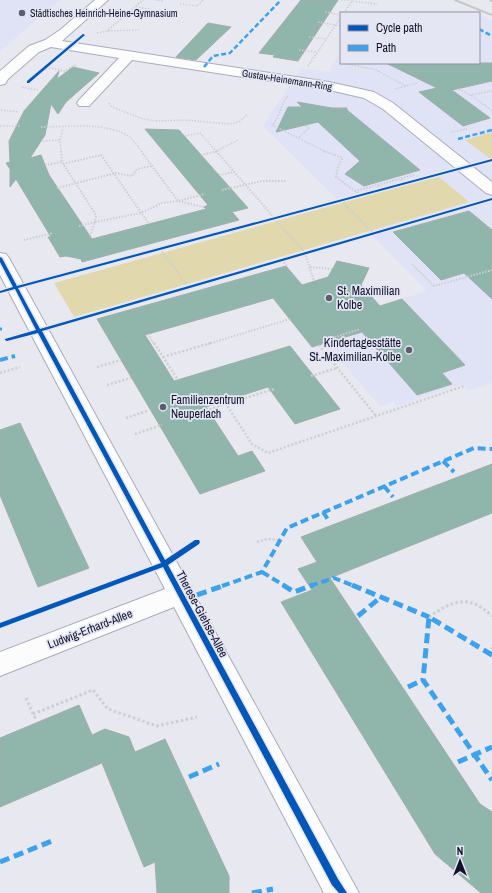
<svg xmlns="http://www.w3.org/2000/svg" width="492" height="893" font-family="'Archivo Narrow',sans-serif">
<rect width="100%" height="100%" fill="#e8e9f0"/>
<g fill="#e0e2f6">
<path d="M 0,0 L 60,0 L 0,51 Z"/>
<path d="M 479,15 L 492,21 L 492,383 L 469,391 L 462,384 L 396,406 L 393,402 L 380,407 L 327,344 L 358,334 L 353,328 L 389,316 L 380,306 L 427,291 L 368,231 L 468,202 L 438,176 L 341,203 L 263,126 L 301,68 L 328,72 L 341,52 L 341,63 L 479,63 Z"/>
</g>
<g fill="#e1d9ad">
<path d="M 492,132 L 492,160 L 465,140 Z"/>
<path d="M 438,176 L 469,202 L 74,317 L 54,283 Z"/>
</g>
<g fill="#90b6ac" stroke="#a0aeaa">
<path d="M 301,0 L 338,0 L 298,61 L 273,57 L 275,55 L 259,53 Z"/>
<path d="M 208,23 L 231,27 L 196,60 L 176,57 Z"/>
<path d="M 386,63 L 492,63 L 492,81 L 452,90 L 490,118 L 463,126 L 419,92 L 437,88 Z"/>
<path d="M 73,67 L 99,73 L 66,102 L 58,114 L 51,104 L 45,135 L 30,158 L 41,155 L 49,175 L 92,239 L 206,209 L 204,207 L 208,205 L 145,129 L 179,130 L 248,208 L 232,212 L 239,220 L 82,262 L 81,259 L 66,256 L 60,257 L 48,237 L 51,237 L 16,179 L 10,187 L 10,169 L 6,163 L 10,162 L 9,141 L 24,111 L 59,71 L 57,79 Z"/>
<path d="M 297,102 L 332,108 L 347,108 L 347,110 L 420,170 L 364,186 L 345,174 L 360,161 L 318,122 L 276,132 L 288,107 L 302,107 Z"/>
<path d="M 469,211 L 492,230 L 492,299 L 464,273 L 441,280 L 393,232 Z"/>
<path d="M 337,261 L 369,268 L 361,285 L 380,306 L 402,299 L 465,365 L 442,373 L 452,384 L 417,395 L 362,332 L 312,347 L 273,298 L 145,335 L 174,381 L 290,346 L 340,409 L 295,424 L 268,387 L 206,407 L 238,456 L 252,451 L 265,471 L 200,494 L 97,319 L 286,266 L 302,285 L 328,277 Z"/>
<path d="M 20,423 L 89,568 L 38,587 L 0,495 L 0,430 Z"/>
<path d="M 492,464 L 492,513 L 330,578 L 480,804 L 492,812 L 492,893 L 481,893 L 435,854 L 281,602 L 312,590 L 298,569 L 317,562 L 301,537 Z"/>
<path d="M 79,705 L 92,735 L 105,729 L 129,737 L 135,752 L 165,739 L 229,876 L 229,893 L 157,893 L 155,862 L 144,867 L 102,763 L 0,807 L 0,738 Z"/>
</g>
<g fill="none" stroke-linecap="round" stroke-linejoin="round">
<defs>
<g id="minor">
<path d="M 95,0 L 108,0 L 62,41 L 329,82 L 374,92 L 393,103 L 492,182 L 492,195 L 486,193 L 383,109 L 364,98 L 329,90 L 132,60 L 89,106 L 79,106 L 77,103 L 79,100 L 119,58 L 51,47 L 39,52 L 8,79 L 5,84 L 0,85 L 0,71 L 29,46 L 45,40 L 60,30 Z"/>
<path d="M 0,253 L 6,254 L 9,258 L 359,893 L 324,893 L 174,607 L 0,676 L 0,652 L 165,589 L 0,275 Z"/>
</g>
</defs>
<use href="#minor" stroke="#aaacbb" stroke-width="2"/>
<g stroke="#ceced1" stroke-width="1.5" stroke-dasharray="1.5 1.5" stroke-linecap="butt">
<path d="M 155,0 L 163,1"/>
<path d="M 341,0 L 352,0"/>
<path d="M 180,4 L 197,6 L 203,0"/>
<path d="M 136,7 L 150,9"/>
<path d="M 325,12 L 341,15"/>
<path d="M 344,13 L 352,1 L 377,4"/>
<path d="M 318,22 L 341,26"/>
<path d="M 108,31 L 139,30"/>
<path d="M 97,33 L 107,31 L 143,0"/>
<path d="M 309,37 L 326,39"/>
<path d="M 299,50 L 317,52"/>
<path d="M 343,63 L 376,70 L 406,86"/>
<path d="M 308,66 L 341,17"/>
<path d="M 46,67 L 64,71 L 77,64"/>
<path d="M 22,87 L 38,90"/>
<path d="M 395,89 L 417,83"/>
<path d="M 459,89 L 470,95 L 492,91"/>
<path d="M 471,95 L 492,111"/>
<path d="M 288,96 C 279,106 282,114 272,125 L 326,152"/>
<path d="M 109,103 L 112,107 L 143,119 L 157,121 L 185,120 L 229,124 L 239,122 L 247,115"/>
<path d="M 1,110 L 19,112"/>
<path d="M 0,126 L 20,126"/>
<path d="M 41,127 C 67,127 100,122 125,134 C 132,138 137,145 142,152"/>
<path d="M 451,132 L 467,129"/>
<path d="M 185,136 L 200,133 L 217,152"/>
<path d="M 299,137 L 309,128 L 305,125"/>
<path d="M 43,141 L 60,140"/>
<path d="M 61,152 L 60,140 L 63,128"/>
<path d="M 215,152 L 238,140"/>
</g>
<g stroke="#ceced1" stroke-width="2" stroke-dasharray="1.5 1.5" stroke-linecap="butt">
<path d="M 61,151 L 62,162 L 96,215 L 95,222 L 79,226"/>
<path d="M 141,151 L 178,201 L 205,194"/>
<path d="M 216,151 L 305,253 L 314,281"/>
<path d="M 323,151 L 341,157 L 342,159 L 338,167 L 336,177 L 355,191"/>
<path d="M 201,155 L 218,151"/>
<path d="M 63,164 L 101,155 L 149,224"/>
<path d="M 45,165 L 62,162"/>
<path d="M 219,175 L 234,172"/>
<path d="M 401,179 L 405,183"/>
<path d="M 378,185 L 383,189"/>
<path d="M 57,188 L 116,173 L 132,176 L 137,169 L 152,166"/>
<path d="M 222,190 L 262,181 L 287,181"/>
<path d="M 360,195 L 355,191 L 414,175"/>
<path d="M 341,201 L 374,233"/>
<path d="M 90,236 L 95,222 L 141,213 L 162,203 L 178,201 L 204,207"/>
<path d="M 24,240 L 53,233"/>
<path d="M 160,249 L 189,287"/>
<path d="M 282,260 L 287,267"/>
<path d="M 412,264 L 434,286 L 492,270"/>
<path d="M 310,267 L 332,269"/>
<path d="M 148,334 L 154,344"/>
<path d="M 323,341 L 360,329"/>
<path d="M 208,344 L 290,319"/>
</g>
<g stroke="#ceced1" stroke-width="2.5" stroke-dasharray="2 2" stroke-linecap="butt">
<path d="M 154,343 L 178,380"/>
<path d="M 319,345 L 376,416"/>
<path d="M 163,357 L 211,343"/>
<path d="M 97,367 L 121,360"/>
<path d="M 0,373 L 20,367"/>
<path d="M 311,376 L 337,368"/>
<path d="M 107,385 L 131,378"/>
<path d="M 226,404 L 274,389"/>
<path d="M 202,412 L 226,404 L 252,444 L 268,453 L 464,386"/>
<path d="M 126,418 L 147,411"/>
<path d="M 135,434 L 162,425"/>
<path d="M 257,542 L 267,539 L 280,540"/>
</g>
<g stroke="#ceced1" stroke-width="3" stroke-dasharray="2.5 2.5" stroke-linecap="butt">
<path d="M 429,617 C 454,600 468,594 492,616"/>
<path d="M 488,653 L 492,648"/>
<path d="M 26,698 L 36,720"/>
<path d="M 33,714 L 93,690 L 108,709 L 157,726 L 197,717"/>
</g>
<use href="#minor" fill="#fcfcfd" fill-rule="evenodd"/>
<g stroke="#c6c6c9" stroke-width="2">
<path d="M 455,0 L 492,15"/>
<path d="M 490,0 L 492,1"/>
</g>
<g stroke="#3da1eb" stroke-width="2.5" stroke-dasharray="5 2.5" stroke-linecap="butt">
<path d="M 479,29 L 492,36"/>
<path d="M 204,67 L 213,56 L 230,53 L 281,0"/>
<path d="M 458,139 L 492,130"/>
</g>
<path stroke="#3da1eb" stroke-width="3" stroke-dasharray="6 3" stroke-linecap="butt" d="M 0,329 L 2,329"/>
<g stroke="#3da1eb" stroke-width="4" stroke-dasharray="8 4" stroke-linecap="butt">
<path d="M 0,360 L 15,356"/>
<path d="M 443,461 L 454,472"/>
<path d="M 384,486 L 393,497"/>
<path d="M 323,512 L 329,521"/>
<path d="M 262,572 L 285,586"/>
<path d="M 222,586 L 262,572 L 287,528 L 474,448 L 492,449"/>
<path d="M 310,586 L 334,578 L 354,586"/>
</g>
<g stroke="#3da1eb" stroke-width="5" stroke-dasharray="10 5" stroke-linecap="butt">
<path d="M 283,585 L 294,592 L 313,585"/>
<path d="M 352,585 L 429,617"/>
<path d="M 183,600 L 225,585"/>
<path d="M 358,616 L 381,597"/>
<path d="M 492,655 L 429,617 L 423,680 L 492,780"/>
<path d="M 408,687 L 423,680"/>
<path d="M 458,762 L 492,747"/>
<path d="M 189,777 L 219,764"/>
<path d="M 0,862 L 52,841"/>
<path d="M 252,893 L 273,889"/>
</g>
<defs>
<g id="cycleway">
<path d="M 83,34 L 85,35 L 29,83 L 27,83 L 27,81 Z"/>
<path d="M 492,159 L 492,161 L 18,288 L 40,329 L 492,198 L 492,200 L 42,331 L 165,560 L 195,540 L 199,540 L 200,542 L 199,544 L 168,565 L 338,879 L 347,893 L 339,893 L 332,885 L 163,567 L 0,628 L 0,623 L 161,563 L 38,333 L 7,341 L 5,340 L 5,339 L 36,330 L 15,289 L 0,293 L 0,291 L 13,287 L 0,262 L 0,257 L 2,258 L 17,286 Z"/>
</g>
</defs>
<use href="#cycleway" stroke="#e4e6f4" stroke-width="3"/>
<use href="#cycleway" fill="#0057b8" fill-rule="evenodd"/>
</g>
<g fill="#5c5d6f" stroke="#e4e6f4" stroke-width="1.5">
<circle cx="22" cy="13" r="4"/>
<circle cx="329" cy="298" r="4"/>
<circle cx="409" cy="350" r="4"/>
<circle cx="163" cy="407" r="4"/>
</g>
<g text-anchor="middle" dominant-baseline="central" stroke-width="3.5" stroke-linejoin="round" paint-order="stroke">
<g font-size="10" fill="#111229" stroke="#e4e6f4" text-anchor="start">
<text x="30" y="13">Städtisches Heinrich-Heine-Gymnasium</text>
</g>
<g font-size="10" fill="#111229" stroke="#e4e6f4">
<text transform="translate(287 80) rotate(9)">Gustav-Heinemann-Ring</text>
</g>
<g font-size="12" fill="#111229" stroke="#e4e6f4" text-anchor="start">
<text x="337" y="291">St. Maximilian<tspan x="337" dy="14">Kolbe</tspan></text>
<text x="401" y="343" text-anchor="end">Kindertagesstätte<tspan x="401" dy="14">St.-Maximilian-Kolbe</tspan></text>
<text x="171" y="400">Familienzentrum<tspan x="171" dy="14">Neuperlach</tspan></text>
</g>
<g font-size="12" fill="#111229" stroke="#e4e6f4">
<text transform="translate(202 614) rotate(62)">Therese-Giehse-Allee</text>
<text transform="translate(90 629) rotate(-21)">Ludwig-Erhard-Allee</text>
</g>
</g>
<rect x="340" y="12" width="140" height="52" fill="#e4e6f4" stroke="#9091a3"/>
<rect x="348" y="25" width="20" height="6" fill="#0057b8" stroke="#9091a3"/>
<text x="376" y="32" font-size="12" fill="#111229">Cycle path</text>
<rect x="348" y="45" width="20" height="6" fill="#3da1eb" stroke="#9091a3"/>
<text x="376" y="52" font-size="12" fill="#111229">Path</text>
<g transform="translate(460 861)" stroke="#e4e6f4" stroke-width="3" paint-order="stroke">
<path d="M0-3L7 15L0 10L-7 15Z" fill="#111229"/>
<text y="-6" font-size="11" font-weight="bold" text-anchor="middle" fill="#111229">N</text>
</g>
</svg>
